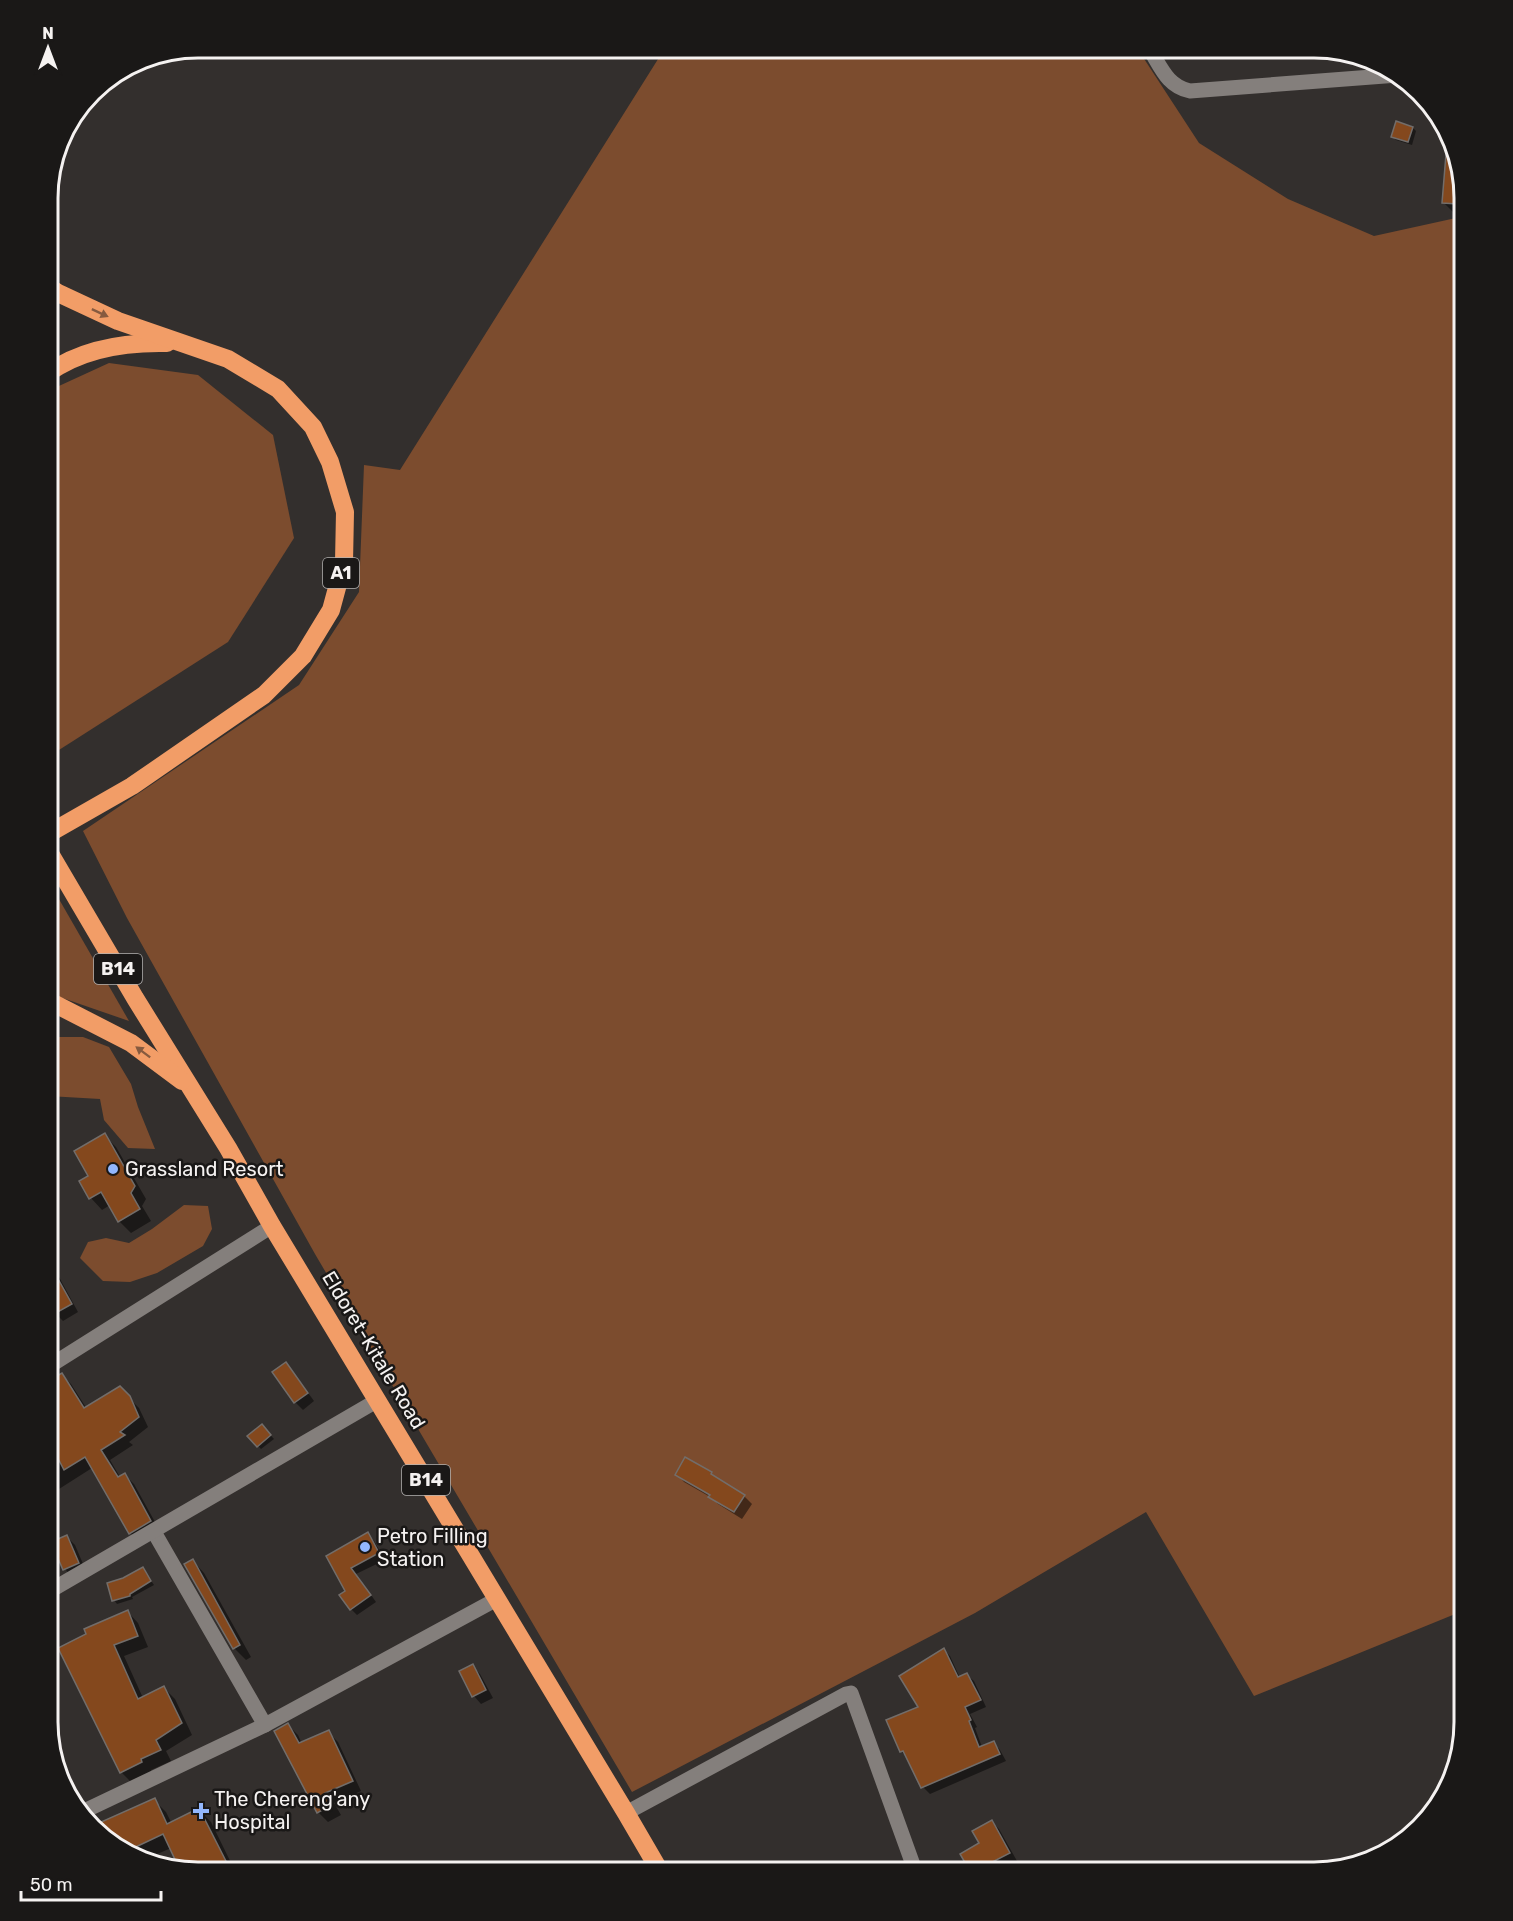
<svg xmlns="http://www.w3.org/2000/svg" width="1513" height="1921" font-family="Rubik,sans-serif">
<rect width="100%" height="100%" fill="#332f2d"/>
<g fill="#7c4c2e">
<path d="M 665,48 L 1137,48 L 1199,143 L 1288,199 L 1374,236 L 1465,216 L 1465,1610 L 1254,1696 L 1146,1512 L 975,1613 L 632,1792 L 315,1254 L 127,918 L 83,831 L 299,685 L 359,592 L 364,465 L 400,470 Z"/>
<path d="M 109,363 L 198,375 L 273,435 L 294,538 L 228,642 L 48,757 L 48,391 Z"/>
<path d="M 48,880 L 129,1021 L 48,993 Z"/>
<path d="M 48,1037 L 83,1037 L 109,1047 L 131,1084 L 138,1107 L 155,1149 L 128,1148 L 104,1120 L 100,1099 L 48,1096 Z"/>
<path d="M 184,1205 L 208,1206 L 212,1229 L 203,1246 L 157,1273 L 130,1282 L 103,1281 L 80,1258 L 88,1242 L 106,1238 L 129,1243 L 152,1229 Z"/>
</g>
<g fill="#0007">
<path d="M 1413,128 L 1416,131 L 1412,145 L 1396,140 L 1393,137 Z"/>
<path d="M 1449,144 L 1465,198 L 1465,212 L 1453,212 L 1444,203 Z"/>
<path d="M 104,1135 L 116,1147 L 146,1199 L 142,1206 L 151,1221 L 131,1233 L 119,1221 L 110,1205 L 102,1210 L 91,1198 L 90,1177 Z"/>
<path d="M 48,1261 L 53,1266 L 78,1312 L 63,1321 L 55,1313 L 48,1301 Z"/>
<path d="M 286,1364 L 293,1372 L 314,1401 L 303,1410 L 295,1402 L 274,1373 Z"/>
<path d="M 62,1375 L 71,1384 L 87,1409 L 119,1388 L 139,1408 L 148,1427 L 129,1442 L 133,1445 L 110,1460 L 120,1477 L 125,1475 L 134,1484 L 160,1531 L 140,1542 L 130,1533 L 92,1468 L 48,1496 L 48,1383 Z"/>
<path d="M 262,1426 L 274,1439 L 261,1449 L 249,1436 Z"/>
<path d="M 711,1473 L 718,1480 L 744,1496 L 752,1504 L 742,1519 L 718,1504 L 712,1498 L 684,1482 L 677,1474 Z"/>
<path d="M 368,1534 L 374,1541 L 385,1560 L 356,1574 L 376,1602 L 357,1615 L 351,1609 L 347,1592 L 328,1557 Z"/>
<path d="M 67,1537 L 75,1545 L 86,1571 L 72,1577 L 65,1569 Z"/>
<path d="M 193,1561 L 204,1573 L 251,1657 L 246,1660 L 234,1648 Z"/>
<path d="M 143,1569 L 154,1585 L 132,1597 L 133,1599 L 117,1604 L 114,1600 L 124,1580 Z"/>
<path d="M 127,1611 L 138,1623 L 148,1647 L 124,1656 L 143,1698 L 164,1688 L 175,1699 L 192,1735 L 166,1751 L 171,1761 L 151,1770 L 152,1774 L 132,1783 L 121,1772 L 60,1648 Z"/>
<path d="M 944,1650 L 950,1656 L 960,1678 L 967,1675 L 974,1681 L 986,1707 L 970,1714 L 977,1727 L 975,1728 L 982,1747 L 994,1743 L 1000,1750 L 1006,1761 L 930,1794 L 923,1787 L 908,1758 L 901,1751 Z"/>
<path d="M 472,1666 L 480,1674 L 493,1698 L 481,1704 L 474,1696 L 461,1672 Z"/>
<path d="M 288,1725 L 298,1735 L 302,1744 L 328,1732 L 338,1742 L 361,1791 L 334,1803 L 341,1815 L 328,1822 L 318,1812 Z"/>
<path d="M 154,1800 L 166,1812 L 172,1824 L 199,1810 L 211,1822 L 236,1873 L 198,1873 L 168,1865 L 177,1861 L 171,1848 L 146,1859 L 123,1853 L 99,1830 Z"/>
<path d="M 992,1822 L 999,1829 L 1017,1861 L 995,1873 L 972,1873 L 962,1854 L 981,1844 Z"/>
</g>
<g fill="#84481d" stroke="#726d6a" stroke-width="1.5">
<path d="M 1396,121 L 1413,127 L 1408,142 L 1391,137 Z"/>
<path d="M 1447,142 L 1464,196 L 1458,196 L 1458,204 L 1442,203 Z"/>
<path d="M 105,1133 L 135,1186 L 131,1193 L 140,1209 L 118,1222 L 101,1192 L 89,1199 L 79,1181 L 88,1176 L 74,1151 Z"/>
<path d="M 48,1261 L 72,1304 L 54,1314 L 48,1304 Z"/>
<path d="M 286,1362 L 308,1393 L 294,1403 L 272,1372 Z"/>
<path d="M 62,1373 L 84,1408 L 120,1386 L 130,1396 L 139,1417 L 120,1432 L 125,1435 L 101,1450 L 118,1477 L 125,1473 L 151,1521 L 129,1534 L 85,1457 L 64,1470 L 48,1439 L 48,1381 Z"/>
<path d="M 262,1424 L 271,1435 L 257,1447 L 247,1436 Z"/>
<path d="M 685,1457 L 712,1472 L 711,1474 L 745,1495 L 734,1512 L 708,1497 L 710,1495 L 675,1475 Z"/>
<path d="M 368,1532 L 379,1553 L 351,1568 L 371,1595 L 350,1610 L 339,1595 L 345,1591 L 326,1556 Z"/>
<path d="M 67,1535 L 79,1563 L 63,1570 L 51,1542 Z"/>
<path d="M 193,1559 L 240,1645 L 233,1649 L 184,1564 Z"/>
<path d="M 143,1567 L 151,1581 L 130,1594 L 130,1596 L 112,1601 L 107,1583 L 123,1578 Z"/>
<path d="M 128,1610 L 138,1636 L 114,1645 L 138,1699 L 164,1686 L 182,1723 L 156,1740 L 161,1750 L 141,1759 L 142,1762 L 120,1773 L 58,1648 L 86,1634 L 84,1629 Z"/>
<path d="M 944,1648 L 958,1677 L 967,1673 L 981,1700 L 965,1707 L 971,1720 L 969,1721 L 979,1747 L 994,1741 L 1000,1754 L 921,1788 L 903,1751 L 900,1752 L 886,1720 L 918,1707 L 899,1676 Z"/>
<path d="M 473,1664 L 486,1690 L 472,1697 L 459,1671 Z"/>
<path d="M 288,1723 L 299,1743 L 329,1730 L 353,1781 L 325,1793 L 332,1805 L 317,1813 L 274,1731 Z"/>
<path d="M 155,1798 L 167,1824 L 199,1808 L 232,1873 L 198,1873 L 179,1868 L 163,1834 L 123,1853 L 97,1829 L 103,1826 L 101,1822 Z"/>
<path d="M 992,1820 L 1010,1853 L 971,1873 L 960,1854 L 979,1843 L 972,1831 Z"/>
</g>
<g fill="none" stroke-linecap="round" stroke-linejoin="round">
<g stroke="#847f7c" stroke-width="15">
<path d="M 1149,48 C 1161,67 1167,86 1190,91 L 1398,75"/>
<path d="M 48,1367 L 272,1226"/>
<path d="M 154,1532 L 265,1725"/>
<path d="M 48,1592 L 378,1400"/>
<path d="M 80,1813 L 265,1725 L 497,1599"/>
<path d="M 626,1813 L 846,1694 L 851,1693 L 916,1873"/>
</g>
<g stroke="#f29d67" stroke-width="18">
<path d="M 48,373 C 83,348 125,342 167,343"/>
<path d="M 48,834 L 132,786 L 264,695 L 303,656 L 331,610 L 344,562 L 345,512 L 330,462 L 313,427 L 278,389 L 228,359 L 118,321 L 58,293 L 48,286"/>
<path d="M 48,850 L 135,998 L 228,1148 L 272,1226 L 626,1813 L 661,1873"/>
<path d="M 48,1004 L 55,1004 L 131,1043 L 182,1081"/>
</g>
</g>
<defs><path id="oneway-solid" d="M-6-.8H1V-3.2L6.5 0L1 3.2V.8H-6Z" transform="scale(1.5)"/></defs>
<g fill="#865a3f">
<use href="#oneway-solid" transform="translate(100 313) rotate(25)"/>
<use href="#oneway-solid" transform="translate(143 1052) rotate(-143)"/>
</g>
<g fill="#93b7fd" stroke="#1a1817" stroke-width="2">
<circle cx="113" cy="1169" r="6"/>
<circle cx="365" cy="1547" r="6"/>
<path d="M198 1802h6v6h6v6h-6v6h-6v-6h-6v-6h6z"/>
</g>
<g text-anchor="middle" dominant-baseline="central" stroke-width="5" stroke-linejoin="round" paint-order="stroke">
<g fill="#1a1817" stroke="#b3b1b0" stroke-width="1.5">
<rect x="323" y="558" width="36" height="30" rx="4.5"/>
<rect x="94" y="954" width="48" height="30" rx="4.5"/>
<rect x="402" y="1465" width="48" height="30" rx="4.5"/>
</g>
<g font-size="18" font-weight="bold" fill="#f5f2f1">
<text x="341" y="573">A1</text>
<text x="118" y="969">B14</text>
<text x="426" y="1480">B14</text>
</g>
<g font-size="20" fill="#f5f2f1" stroke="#1a1817" text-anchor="start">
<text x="125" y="1169">Grassland Resort</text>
<text x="377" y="1536">Petro Filling<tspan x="377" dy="23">Station</tspan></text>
<text x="214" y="1799">The Chereng'any<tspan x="214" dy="23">Hospital</tspan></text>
</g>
<g font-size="20" fill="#f5f2f1" stroke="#1a1817">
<text transform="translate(374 1350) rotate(59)">Eldoret-Kitale Road</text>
</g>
</g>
<path d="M0 0H1513V1921H0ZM198 58H1314A140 140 0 0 1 1454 198V1722A140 140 0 0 1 1314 1862H198A140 140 0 0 1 58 1722V198A140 140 0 0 1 198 58Z" fill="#1a1817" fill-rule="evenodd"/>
<path fill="none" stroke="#f5f2f1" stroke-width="3" d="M198 58H1314A140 140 0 0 1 1454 198V1722A140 140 0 0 1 1314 1862H198A140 140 0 0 1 58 1722V198A140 140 0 0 1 198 58Z"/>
<g transform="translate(48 48)" stroke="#1a1817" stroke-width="4.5" paint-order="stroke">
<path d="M0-4.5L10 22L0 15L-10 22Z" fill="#f5f2f1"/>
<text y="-9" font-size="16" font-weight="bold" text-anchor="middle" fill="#f5f2f1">N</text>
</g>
<path d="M21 1891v9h140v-9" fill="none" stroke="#f5f2f1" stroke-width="3"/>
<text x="30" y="1891" font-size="18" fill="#f5f2f1" stroke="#1a1817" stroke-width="4.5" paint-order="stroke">50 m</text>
</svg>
